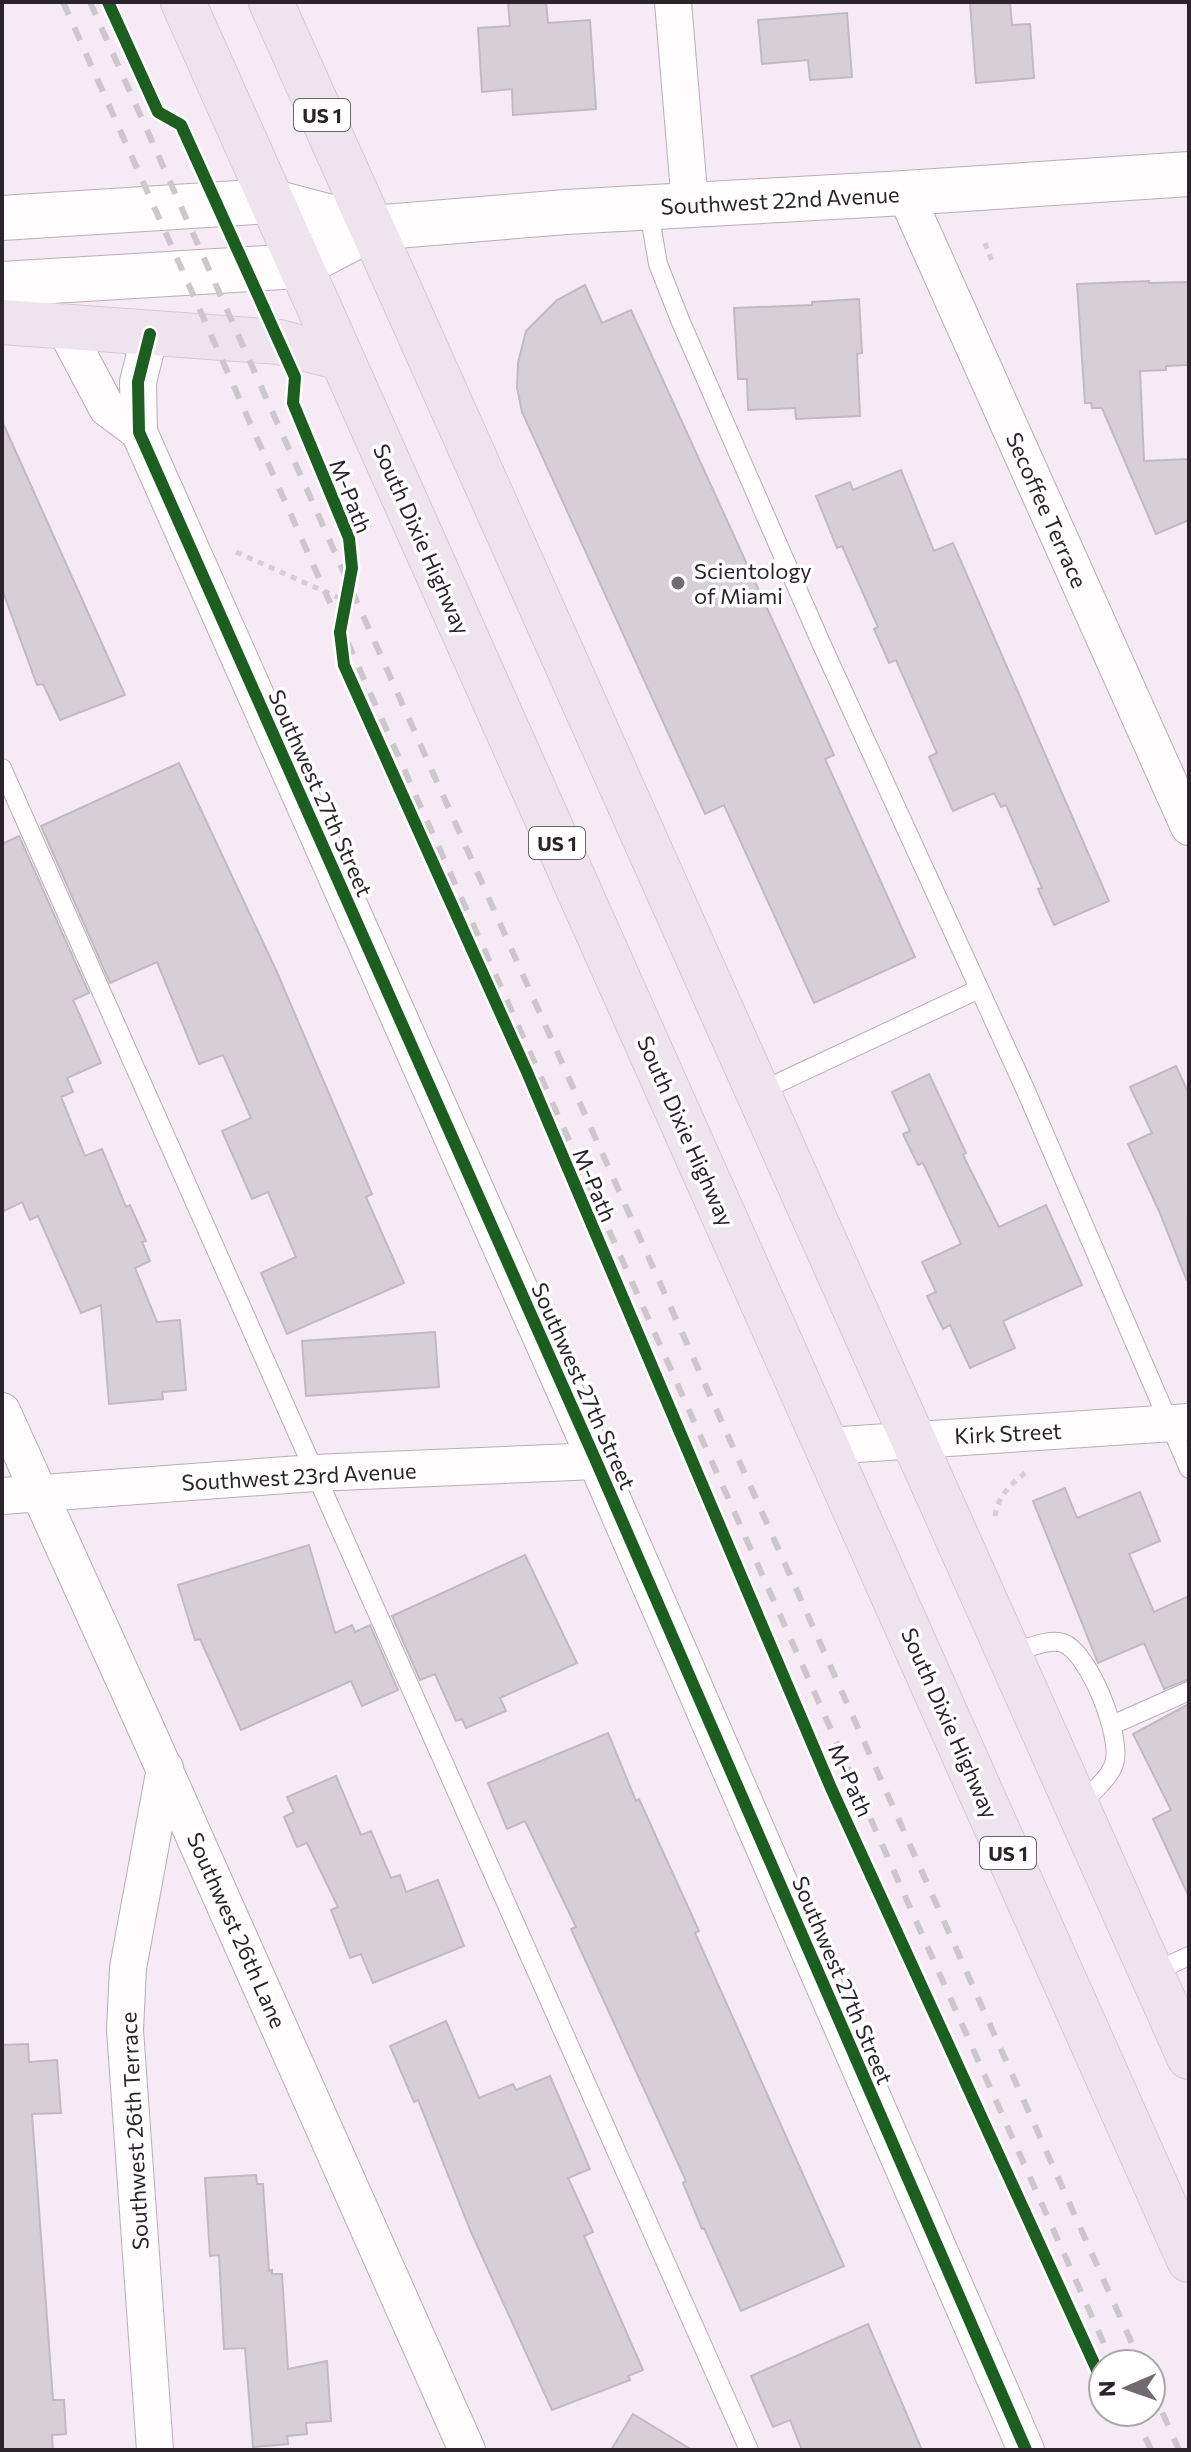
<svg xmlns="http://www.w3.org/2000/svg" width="1191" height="2452" font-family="Commissioner,sans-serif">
<rect width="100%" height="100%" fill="#f6ebf4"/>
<g fill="#d7cfd6" stroke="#c1bac0" stroke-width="2">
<path d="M 508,2 L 546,2 L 548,23 L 590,20 L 596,109 L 513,115 L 512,89 L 482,92 L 478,28 L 510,26 Z"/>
<path d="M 970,2 L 1010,2 L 1012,25 L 1030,24 L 1034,78 L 976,83 Z"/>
<path d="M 847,13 L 852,77 L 810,80 L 808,60 L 762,64 L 758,20 Z"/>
<path d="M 1149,281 L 1149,283 L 1189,282 L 1189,365 L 1166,366 L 1166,370 L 1140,371 L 1144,461 L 1189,459 L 1189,520 L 1156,534 L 1102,408 L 1092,408 L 1091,403 L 1085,403 L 1077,284 Z"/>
<path d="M 585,285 L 602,323 L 631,310 L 834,755 L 825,759 L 915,957 L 814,1003 L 724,805 L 705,814 L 522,412 L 517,388 L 518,363 L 526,331 L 557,300 Z"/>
<path d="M 859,299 L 862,353 L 857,354 L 860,416 L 796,419 L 795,408 L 748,410 L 747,379 L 738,379 L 734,308 L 812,305 L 812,302 Z"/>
<path d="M 2,421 L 125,695 L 60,720 L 43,684 L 37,685 L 2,589 Z"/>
<path d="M 901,470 L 934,551 L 953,543 L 1109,901 L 1054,925 L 1038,889 L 1042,888 L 1006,805 L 1001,807 L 994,793 L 953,811 L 929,757 L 937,753 L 896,660 L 889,663 L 874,629 L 878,627 L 842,546 L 837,548 L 816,496 L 850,482 L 853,490 Z"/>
<path d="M 179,763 L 276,970 L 372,1194 L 366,1197 L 404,1283 L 287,1334 L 261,1273 L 296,1257 L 268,1192 L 252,1199 L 222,1131 L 251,1118 L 223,1055 L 199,1064 L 157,962 L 110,983 L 41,826 Z"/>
<path d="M 19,836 L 89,993 L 73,1000 L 101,1063 L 67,1078 L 73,1092 L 61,1097 L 85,1156 L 102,1149 L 126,1207 L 130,1205 L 146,1241 L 142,1242 L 150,1261 L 135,1268 L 157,1322 L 180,1320 L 186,1390 L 162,1392 L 163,1399 L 109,1404 L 101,1305 L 81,1313 L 38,1216 L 30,1220 L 22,1202 L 2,1212 L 2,844 Z"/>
<path d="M 1176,1066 L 1189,1094 L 1187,1281 L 1159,1211 L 1128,1144 L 1152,1133 L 1130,1087 Z"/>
<path d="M 929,1074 L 966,1153 L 963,1155 L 999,1227 L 1046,1205 L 1082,1285 L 1003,1321 L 1015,1348 L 970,1368 L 950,1325 L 943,1329 L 927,1296 L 936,1292 L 922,1262 L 961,1244 L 923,1163 L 918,1165 L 903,1134 L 910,1131 L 892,1092 Z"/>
<path d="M 435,1332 L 439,1387 L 306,1396 L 302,1341 Z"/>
<path d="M 1065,1488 L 1077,1518 L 1140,1492 L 1160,1541 L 1129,1554 L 1154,1612 L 1189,1596 L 1189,1679 L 1164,1689 L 1144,1643 L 1098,1663 L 1033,1501 Z"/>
<path d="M 309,1545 L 335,1633 L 352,1625 L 355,1632 L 370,1625 L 398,1690 L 362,1706 L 351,1681 L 241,1730 L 200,1639 L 195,1640 L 178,1585 Z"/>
<path d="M 525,1555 L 577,1663 L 500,1698 L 506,1711 L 466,1728 L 462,1719 L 456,1721 L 435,1674 L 420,1680 L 392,1616 Z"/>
<path d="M 1189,1704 L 1189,1897 L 1153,1819 L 1171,1810 L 1133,1734 Z"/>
<path d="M 608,1733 L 636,1801 L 639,1799 L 699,1931 L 695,1933 L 844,2266 L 741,2311 L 704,2228 L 702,2229 L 683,2183 L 686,2181 L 571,1929 L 576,1927 L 525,1821 L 507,1829 L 488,1783 Z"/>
<path d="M 336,1776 L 361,1835 L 371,1831 L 391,1878 L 400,1875 L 406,1892 L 438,1880 L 464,1946 L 373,1983 L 361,1954 L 350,1958 L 331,1910 L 338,1907 L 307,1843 L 297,1847 L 284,1817 L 294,1812 L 287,1797 Z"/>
<path d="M 446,2021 L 479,2098 L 513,2084 L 516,2090 L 550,2076 L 590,2169 L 568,2178 L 593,2232 L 584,2236 L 643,2370 L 628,2376 L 630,2380 L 552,2410 L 471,2232 L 418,2100 L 414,2102 L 390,2046 Z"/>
<path d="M 28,2044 L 29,2062 L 57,2060 L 61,2113 L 32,2114 L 53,2400 L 64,2400 L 66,2434 L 52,2435 L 53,2450 L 2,2450 L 2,2045 Z"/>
<path d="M 256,2175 L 257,2184 L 263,2184 L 269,2271 L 272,2270 L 272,2274 L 282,2274 L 288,2369 L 327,2361 L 331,2421 L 306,2423 L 307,2434 L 287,2436 L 288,2444 L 253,2447 L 245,2348 L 224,2349 L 219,2255 L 210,2256 L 205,2178 Z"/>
<path d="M 868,2324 L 922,2450 L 802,2450 L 790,2420 L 773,2427 L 751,2376 Z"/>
<path d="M 633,2414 L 692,2450 L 611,2450 Z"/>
</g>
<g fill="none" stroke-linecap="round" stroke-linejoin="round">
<defs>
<g id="lane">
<path d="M 648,206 L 658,264 L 680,320 L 821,643 L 1026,1091 L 1189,1469"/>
<path d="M 2,768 L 749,2450"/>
<path d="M 759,1092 L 979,989"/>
<path d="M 1009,1654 C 1024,1650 1047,1638 1063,1643 C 1089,1652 1123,1738 1114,1764 C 1109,1779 1090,1794 1078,1806"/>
<path d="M 1112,1725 L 1189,1691"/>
<path d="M 1152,1973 L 1189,1956"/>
</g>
<g id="street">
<path d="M 673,2 L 690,204"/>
<path d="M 905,193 L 1189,827"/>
<path d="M 64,327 L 107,408 L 139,432"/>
<path d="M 150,334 L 138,382 L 139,432 L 596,1461 L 1026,2450"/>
<path d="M 2,1411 C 160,1756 314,2103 467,2450"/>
<path d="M 827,1446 L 1189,1422"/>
<path d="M 2,1496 L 314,1473 L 596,1461"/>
<path d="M 155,2450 L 125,2030 L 128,1968 L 165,1768"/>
</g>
<g id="secondary">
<path d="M 2,218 L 270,201 L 372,228 L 566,212 L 905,193 L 1189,174"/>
<path d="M 2,284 L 300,266 L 372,228"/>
</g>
<g id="highway">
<path d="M 183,2 L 1189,2260"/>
<path d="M 271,2 L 1189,2057"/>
<path d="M 2,322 L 279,342 L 341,358"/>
</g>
</defs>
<use href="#lane" stroke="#b6aeb5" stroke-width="20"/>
<use href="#street" stroke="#b6aeb5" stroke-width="38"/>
<use href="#secondary" stroke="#b6aeb5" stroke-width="46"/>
<use href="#highway" stroke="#d1ccd0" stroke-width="46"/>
<g stroke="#d3cfd2" stroke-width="5" stroke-dasharray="6 6" stroke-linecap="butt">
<path d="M 985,243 L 993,264"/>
<path d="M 236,552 L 346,601"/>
<path d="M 995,1516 C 998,1496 1011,1483 1028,1471"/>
</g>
<use href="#lane" stroke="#fefcfd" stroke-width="18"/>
<use href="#street" stroke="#fefcfd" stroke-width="36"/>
<use href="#secondary" stroke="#fefcfd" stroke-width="44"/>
<use href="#highway" stroke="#eee4ee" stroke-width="44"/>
<g stroke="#cbc7ca" stroke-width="6" stroke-dasharray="14 14" stroke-linecap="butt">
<path d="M 63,2 L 1113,2364"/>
<path d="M 90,2 L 1141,2364"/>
<path d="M 1151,2387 L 1179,2450"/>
<path d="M 1134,2412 L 1151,2450"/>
</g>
<defs>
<g id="cycleway">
<path d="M 108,2 L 158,112 L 181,125 L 295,377 L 293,403 L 349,538 L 352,568 L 340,632 L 344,665 L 527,1072 L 831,1788 L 1103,2383"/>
<path d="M 150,334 L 138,382 L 139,432 L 596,1461 L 1026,2450"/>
</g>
</defs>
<use href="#cycleway" stroke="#fff" stroke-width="17"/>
<use href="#cycleway" stroke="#1b5e20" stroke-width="12"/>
</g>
<circle fill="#726a71" stroke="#fff" stroke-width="3" cx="678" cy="583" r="8"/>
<g text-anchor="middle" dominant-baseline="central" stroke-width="7" stroke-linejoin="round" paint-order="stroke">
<g fill="#fff" stroke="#6b666a" stroke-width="2">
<rect x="294" y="99" width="56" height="32" rx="6"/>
<rect x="529" y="827" width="56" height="32" rx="6"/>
<rect x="980" y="1837" width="56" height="32" rx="6"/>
</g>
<g font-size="20" font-weight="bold" fill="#2b242a">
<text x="322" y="115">US 1</text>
<text x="557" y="843">US 1</text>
<text x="1008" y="1853">US 1</text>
</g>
<g font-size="22" fill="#2b242a" stroke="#fff">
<text transform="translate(780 200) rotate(-3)">Southwest 22nd Avenue</text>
<text transform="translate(351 496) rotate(68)">M-Path</text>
<text transform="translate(1047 510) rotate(66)">Secoffee Terrace</text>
<text transform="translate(422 539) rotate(66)">South Dixie Highway</text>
<text transform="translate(321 793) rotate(66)">Southwest 27th Street</text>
<text transform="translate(686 1131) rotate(66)">South Dixie Highway</text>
<text transform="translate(595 1185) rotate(67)">M-Path</text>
<text transform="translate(584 1386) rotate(66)">Southwest 27th Street</text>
<text transform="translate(1008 1433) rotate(-3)">Kirk Street</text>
<text transform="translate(299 1476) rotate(-3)">Southwest 23rd Avenue</text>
<text transform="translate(950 1723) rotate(66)">South Dixie Highway</text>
<text transform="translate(851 1780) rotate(66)">M-Path</text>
<text transform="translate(237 1930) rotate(66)">Southwest 26th Lane</text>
<text transform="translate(843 1980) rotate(67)">Southwest 27th Street</text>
<text transform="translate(134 2131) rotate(-93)">Southwest 26th Terrace</text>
</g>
<g font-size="22" fill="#2b242a" stroke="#fff" text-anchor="start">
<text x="694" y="570">Scientology<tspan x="694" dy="25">of Miami</tspan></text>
</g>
</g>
<rect width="1191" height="2452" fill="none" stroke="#2b242a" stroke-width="8"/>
<g transform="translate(1127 2388) rotate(268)"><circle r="38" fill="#ffffff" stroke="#aaa7aa" stroke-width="2"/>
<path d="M0-6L14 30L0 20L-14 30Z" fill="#726a71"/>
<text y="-12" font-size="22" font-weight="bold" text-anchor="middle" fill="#2b242a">N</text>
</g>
</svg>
